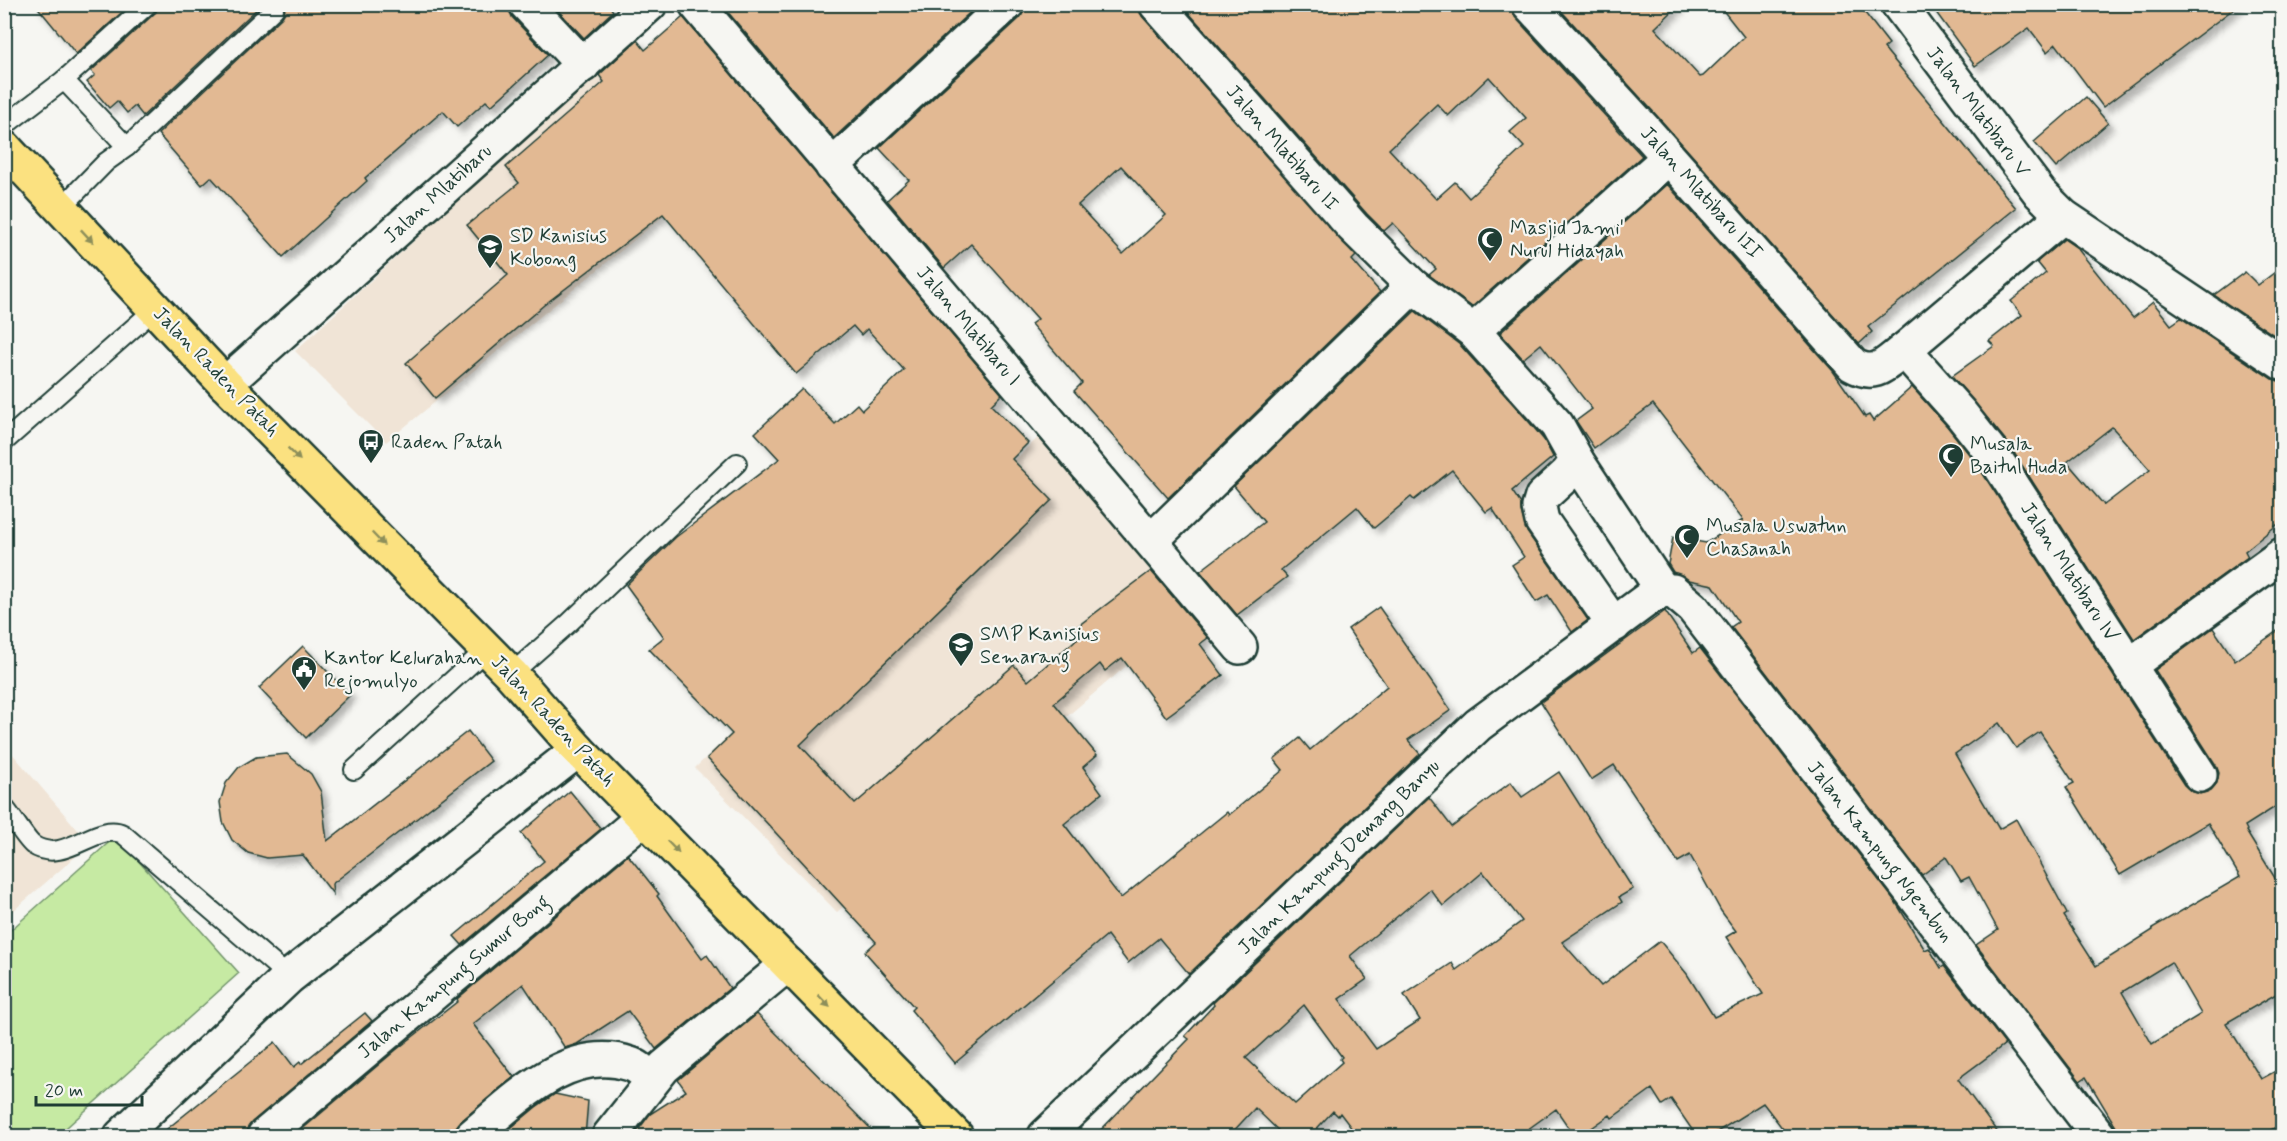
<svg xmlns="http://www.w3.org/2000/svg" width="2287" height="1141" font-family="Mynerve,sans-serif">
<defs>
<filter id="shadow"><feDropShadow dx="5.5" dy="5.5" stdDeviation="3" flood-color="#0004"/></filter>
</defs>
<rect width="100%" height="100%" fill="#f6f6f2"/>
<filter id="ink" filterUnits="userSpaceOnUse"><feTurbulence type="fractalNoise" baseFrequency=".0167" numOctaves="2"/><feDisplacementMap in="SourceGraphic" scale="12" xChannelSelector="R" yChannelSelector="G"/><feConvolveMatrix kernelMatrix="1 2 1 2 8 2 1 2 1" color-interpolation-filters="sRGB"/></filter>
<g filter="url(#ink)">
<g fill="#f0e4d6">
<path d="M 596,72 L 697,189 L 386,442 L 295,351 Z"/>
<path d="M 1047,429 L 1198,605 L 837,912 L 695,768 Z"/>
<path d="M 4,744 L 90,844 L 5,918 L 4,918 Z"/>
</g>
<path fill="#c6eaa3" stroke="#72946c" stroke-width="1.5" d="M 116,836 L 239,973 L 57,1136 L 5,1136 L 4,936 Z"/>
<g fill="#e2b993" stroke="#1f3d34" stroke-width="1.5" fill-rule="evenodd" filter="url(#shadow)">
<path d="M 35,4 L 131,4 L 76,54 Z"/>
<path d="M 159,4 L 262,4 L 143,116 L 135,106 L 127,113 L 117,101 L 109,108 L 87,82 L 95,75 L 91,71 L 156,12 Z"/>
<path d="M 284,4 L 508,4 L 512,17 L 548,55 L 491,106 L 486,101 L 457,127 L 443,111 L 365,178 L 367,181 L 283,257 L 211,177 L 202,185 L 158,134 L 282,17 L 285,12 Z"/>
<path d="M 552,4 L 608,4 L 613,11 L 584,38 Z"/>
<path d="M 721,4 L 979,4 L 834,138 Z"/>
<path d="M 1025,4 L 1138,4 L 1142,16 L 1356,256 L 1352,260 L 1380,292 L 1168,498 L 1074,391 L 1082,383 L 1031,324 L 1038,319 L 971,244 L 944,268 L 887,200 L 909,180 L 879,148 L 1020,18 L 1025,10 ZM 1121,166 L 1166,215 L 1123,254 L 1078,205 Z"/>
<path d="M 1181,4 L 1511,4 L 1515,17 L 1642,156 L 1472,307 L 1429,275 L 1436,269 L 1393,223 L 1384,231 L 1367,214 ZM 1489,77 L 1526,118 L 1510,132 L 1524,147 L 1469,198 L 1455,182 L 1436,199 L 1389,149 L 1437,104 L 1448,116 Z"/>
<path d="M 1555,4 L 1680,4 L 1655,28 L 1700,77 L 1703,76 L 1744,37 L 1718,4 L 1858,4 L 1889,44 L 1884,48 L 2016,208 L 1868,327 L 1872,332 L 1859,344 L 1658,117 Z"/>
<path d="M 1930,4 L 2240,4 L 2103,107 L 2056,44 L 2047,52 L 2029,28 L 1975,66 Z"/>
<path d="M 683,17 L 1002,394 L 991,405 L 1028,443 L 1012,459 L 1052,500 L 800,745 L 855,804 L 1014,665 L 1028,681 L 1079,637 L 1074,629 L 1151,571 L 1208,638 L 1200,644 L 1223,675 L 1166,717 L 1122,658 L 1105,671 L 1100,664 L 1054,703 L 1097,755 L 1083,767 L 1102,793 L 1064,824 L 1121,898 L 1227,812 L 1229,815 L 1283,770 L 1274,759 L 1300,738 L 1310,750 L 1387,686 L 1348,629 L 1379,607 L 1451,710 L 1408,740 L 1420,754 L 1189,974 L 1159,938 L 1128,963 L 1107,935 L 955,1063 L 911,1010 L 914,1007 L 865,952 L 876,942 L 707,758 L 732,734 L 649,649 L 664,637 L 626,585 L 676,537 L 779,459 L 755,433 L 802,389 L 835,424 L 857,404 L 862,410 L 904,370 L 867,329 L 861,335 L 853,326 L 796,374 L 663,214 L 544,305 L 435,398 L 406,363 L 508,275 L 467,225 L 519,183 L 506,167 L 604,82 L 599,75 L 637,40 L 645,50 Z"/>
<path d="M 2086,97 L 2108,123 L 2056,168 L 2034,142 Z"/>
<path d="M 1667,184 L 1833,371 L 1865,417 L 1869,415 L 1873,421 L 1912,387 L 1947,426 L 1976,463 L 2184,785 L 2191,791 L 2200,794 L 2211,790 L 2217,783 L 2219,773 L 2216,765 L 2155,670 L 2213,628 L 2235,661 L 2283,627 L 2283,802 L 2245,826 L 2247,830 L 2246,831 L 2283,891 L 2283,990 L 2226,1023 L 2261,1079 L 2283,1067 L 2283,1123 L 2259,1137 L 2122,1137 L 2086,1077 L 2080,1081 L 1976,945 L 1998,930 L 1969,877 L 1961,881 L 1946,857 L 1922,875 L 1731,627 L 1738,622 L 1713,585 L 1689,580 L 1673,572 L 1668,564 L 1673,537 L 1706,543 L 1743,520 L 1653,404 L 1594,448 L 1576,421 L 1592,409 L 1541,344 L 1523,359 L 1500,333 ZM 1999,723 L 2016,748 L 2040,732 L 2074,783 L 2066,787 L 2120,875 L 2208,823 L 2240,877 L 2152,928 L 2153,930 L 2096,966 L 2064,916 L 2067,914 L 2016,819 L 1999,829 L 1955,754 ZM 2171,962 L 2201,1014 L 2152,1044 L 2122,992 Z"/>
<path d="M 2064,239 L 2077,248 L 2133,318 L 2153,302 L 2171,325 L 2181,318 L 2272,379 L 2283,381 L 2283,520 L 2245,551 L 2248,557 L 2134,639 L 2007,442 L 1952,376 L 1994,346 L 1989,341 L 2022,315 L 2011,301 L 2046,273 L 2037,262 ZM 2112,427 L 2150,470 L 2104,505 L 2067,462 Z"/>
<path d="M 2283,266 L 2283,341 L 2214,295 L 2245,272 L 2258,285 Z"/>
<path d="M 1415,311 L 1460,345 L 1530,423 L 1544,440 L 1553,457 L 1512,491 L 1521,504 L 1521,511 L 1527,532 L 1588,620 L 1572,632 L 1548,595 L 1536,602 L 1512,565 L 1524,557 L 1492,508 L 1486,512 L 1452,470 L 1414,500 L 1411,497 L 1374,528 L 1357,507 L 1281,570 L 1287,577 L 1237,615 L 1200,571 L 1264,522 L 1234,486 Z"/>
<path d="M 1665,611 L 1693,653 L 1700,648 L 1895,901 L 1925,950 L 1929,948 L 1941,968 L 1944,966 L 2005,1044 L 1958,1079 L 2001,1137 L 1789,1137 L 1763,1103 L 1709,1137 L 1697,1137 L 1671,1099 L 1662,1105 L 1652,1089 L 1612,1118 L 1610,1115 L 1579,1137 L 1575,1137 L 1556,1109 L 1517,1137 L 1358,1137 L 1340,1113 L 1338,1116 L 1333,1111 L 1309,1137 L 1285,1137 L 1255,1108 L 1228,1137 L 1094,1137 L 1189,1039 L 1185,1036 L 1214,1005 L 1213,1003 L 1429,797 L 1452,827 L 1511,782 L 1522,797 L 1559,772 L 1633,889 L 1619,897 L 1622,902 L 1562,942 L 1601,986 L 1660,941 L 1687,974 L 1714,1017 L 1763,994 L 1726,937 L 1736,931 L 1721,911 L 1690,855 L 1678,862 L 1614,765 L 1591,780 L 1541,702 ZM 1483,872 L 1522,921 L 1456,970 L 1452,963 L 1404,995 L 1420,1020 L 1376,1049 L 1339,999 L 1367,979 L 1350,956 L 1430,889 L 1443,906 ZM 1304,1005 L 1342,1057 L 1340,1059 L 1342,1062 L 1295,1104 L 1246,1058 Z"/>
<path d="M 303,646 L 350,695 L 306,738 L 259,688 Z"/>
<path d="M 468,731 L 491,761 L 332,884 L 333,894 L 303,855 L 267,858 L 248,853 L 232,840 L 223,822 L 220,802 L 226,783 L 239,767 L 256,757 L 287,754 L 311,774 L 321,792 L 327,841 Z"/>
<path d="M 570,791 L 601,829 L 462,945 L 454,936 L 544,861 L 521,833 Z"/>
<path d="M 628,855 L 659,894 L 657,896 L 702,959 L 707,955 L 730,988 L 656,1049 L 628,1011 L 577,1044 L 565,1048 L 523,984 L 473,1024 L 514,1077 L 460,1122 L 455,1129 L 454,1137 L 293,1137 L 396,1050 L 458,1001 L 457,999 Z"/>
<path d="M 365,1013 L 372,1021 L 252,1122 L 247,1129 L 246,1137 L 157,1137 L 275,1042 L 294,1067 L 300,1062 L 301,1064 Z"/>
<path d="M 757,1014 L 879,1137 L 633,1137 L 650,1114 L 686,1091 L 678,1080 Z"/>
<path d="M 555,1094 L 588,1101 L 585,1137 L 500,1137 L 536,1107 Z"/>
</g>
<g fill="none" stroke-linecap="round" stroke-linejoin="round">
<defs>
<g id="lane">
<path d="M 4,126 L 64,80"/>
<path d="M 127,147 L 64,80 L 148,4"/>
<path d="M 61,208 L 106,162 L 127,147 L 274,9"/>
<path d="M 4,442 L 155,309"/>
<path d="M 511,674 L 569,623 L 737,463"/>
<path d="M 354,770 L 487,649"/>
<path d="M 4,807 C 12,816 26,840 33,845 C 64,866 97,821 123,834 L 289,977"/>
</g>
<g id="street">
<path d="M 526,4 L 583,65"/>
<path d="M 696,4 L 1240,647"/>
<path d="M 1156,4 L 1353,227 L 1413,286 L 1473,331 L 1557,425 L 1577,461 L 1567,474 L 1542,497 L 1539,507 L 1542,521 L 1614,625"/>
<path d="M 1529,4 L 1644,129 L 1853,365 C 1876,378 1885,364 1904,350 L 2063,216"/>
<path d="M 1898,4 L 2040,193 L 2063,216 L 2282,363"/>
<path d="M 832,166 L 1007,4"/>
<path d="M 1473,331 L 1668,158"/>
<path d="M 1904,350 L 1961,414 L 1991,452 L 2200,775"/>
<path d="M 225,384 L 650,4"/>
<path d="M 1577,461 L 1663,591"/>
<path d="M 1151,541 L 1413,286"/>
<path d="M 2130,665 L 2282,555"/>
<path d="M 121,1136 L 289,977 L 578,750"/>
<path d="M 264,1136 L 644,817"/>
<path d="M 472,1136 C 514,1101 569,1043 630,1064 C 638,1066 646,1074 653,1080"/>
<path d="M 609,1136 L 664,1067 L 788,964"/>
<path d="M 1045,1136 L 1478,725 L 1649,598 L 1663,591 L 1673,591 L 1693,608 L 2099,1136"/>
</g>
<path id="highway" d="M 4,147 L 225,384 L 511,674 L 578,750 L 956,1136"/>
</defs>
<use href="#lane" stroke="#1f3d34" stroke-width="22"/>
<use href="#street" stroke="#1f3d34" stroke-width="38"/>
<use href="#highway" stroke="#1f3d34" stroke-width="38"/>
<use href="#lane" stroke="#f6f6f2" stroke-width="18"/>
<use href="#street" stroke="#f6f6f2" stroke-width="33"/>
<use href="#highway" stroke="#fbe180" stroke-width="33"/>
</g>
<defs><path id="oneway-solid" d="M-6-.8H1V-3.2L6.5 0L1 3.2V.8H-6Z" transform="scale(1.5)"/></defs>
<g fill="#8d8f5a">
<use href="#oneway-solid" transform="translate(87 236) rotate(47)"/>
<use href="#oneway-solid" transform="translate(294 454) rotate(45)"/>
<use href="#oneway-solid" transform="translate(378 539) rotate(46)"/>
<use href="#oneway-solid" transform="translate(673 847) rotate(46)"/>
<use href="#oneway-solid" transform="translate(824 1001) rotate(46)"/>
</g>
</g>
<defs>
<symbol id="mosque-pin" viewBox="-11 -11 22 30"><path d="M0 17L-7.5 6A9.5 9.5 0 1 1 7.5 6Z" fill="#1f3d34" stroke="#f6f6f2"/><path d="M3.5-4.9A6 6 0 1 0 3.5 4.9A5 5 0 1 1 3.5-4.9Z" fill="#fff"/></symbol>
<symbol id="school-pin" viewBox="-11 -11 22 30"><path d="M0 17L-7.5 6A9.5 9.5 0 1 1 7.5 6Z" fill="#1f3d34" stroke="#f6f6f2"/><path d="M0-5L7-2L0 1L-7-2ZM-4 1L0 2.5L4 1V4Q0 6-4 4Z" fill="#fff"/></symbol>
<symbol id="bus-pin" viewBox="-11 -11 22 30"><path d="M0 17L-7.5 6A9.5 9.5 0 1 1 7.5 6Z" fill="#1f3d34" stroke="#f6f6f2"/><path d="M-5-6H5V4H4V6H2V4H-2V6H-4V4H-5ZM-3.5-4V0h7V-4ZM-3.5 1.2v1.5H-2V1.2ZM2 1.2v1.5H3.5V1.2Z" fill="#fff"/></symbol>
<symbol id="civic-pin" viewBox="-11 -11 22 30"><path d="M0 17L-7.5 6A9.5 9.5 0 1 1 7.5 6Z" fill="#1f3d34" stroke="#f6f6f2"/><path d="M-.6-6.5H3V-4.5H.6V-3L4-1V1h2V6H-6V1h2V-1L-.6-3ZM-1.2 2.5V6h2.4V2.5Z" fill="#fff"/></symbol>
</defs>
<g fill-rule="evenodd">
<use href="#mosque-pin" x="1475" y="225" width="30" height="40"/>
<use href="#school-pin" x="475" y="232" width="30" height="40"/>
<use href="#bus-pin" x="356" y="427" width="30" height="40"/>
<use href="#mosque-pin" x="1936" y="441" width="30" height="40"/>
<use href="#mosque-pin" x="1672" y="522" width="30" height="40"/>
<use href="#school-pin" x="946" y="630" width="30" height="40"/>
<use href="#civic-pin" x="289" y="654" width="30" height="40"/>
</g>
<g text-anchor="middle" dominant-baseline="central" stroke-width="4.5" stroke-linejoin="round" paint-order="stroke">
<g font-size="20" fill="#1f3d34" stroke="#f6f6f2">
<text transform="translate(1978 112) rotate(53)">Jalan Mlatibaru V</text>
<text transform="translate(1282 148) rotate(49)">Jalan Mlatibaru II</text>
<text transform="translate(1701 193) rotate(48)">Jalan Mlatibaru III</text>
<text transform="translate(438 194) rotate(-42)">Jalan Mlatibaru</text>
<text transform="translate(968 326) rotate(50)">Jalan Mlatibaru I</text>
<text transform="translate(216 372) rotate(46)">Jalan Raden Patah</text>
<text transform="translate(2069 572) rotate(57)">Jalan Mlatibaru IV</text>
<text transform="translate(553 721) rotate(47)">Jalan Raden Patah</text>
<text transform="translate(1880 852) rotate(52)">Jalan Kampung Ngembun</text>
<text transform="translate(1339 857) rotate(-44)">Jalan Kampung Demang Banyu</text>
<text transform="translate(454 977) rotate(-40)">Jalan Kampung Sumur Bong</text>
</g>
<g font-size="20" fill="#1f3d34" stroke="#f6f6f2" text-anchor="start">
<text x="1510" y="228">Masjid Jami'<tspan x="1510" dy="23">Nurul Hidayah</tspan></text>
<text x="510" y="236">SD Kanisius<tspan x="510" dy="23">Kobong</tspan></text>
<text x="391" y="442">Raden Patah</text>
<text x="1970" y="444">Musala<tspan x="1970" dy="23">Baitul Huda</tspan></text>
<text x="1706" y="526">Musala Uswatun<tspan x="1706" dy="23">Chasanah</tspan></text>
<text x="980" y="634">SMP Kanisius<tspan x="980" dy="23">Semarang</tspan></text>
<text x="324" y="658">Kantor Kelurahan<tspan x="324" dy="23">Rejomulyo</tspan></text>
</g>
</g>
<rect width="2287" height="1141" fill="none" stroke="#f6f6f2" stroke-width="24"/>
<rect x="12" y="12" width="2263" height="1117" fill="none" stroke="#1f3d34" stroke-width="2" filter="url(#ink)"/>
<path d="M36 1096v9h106v-9" fill="none" stroke="#1f3d34" stroke-width="3"/>
<text x="45" y="1096" font-size="18" fill="#1f3d34" stroke="#f6f6f2" stroke-width="4.5" paint-order="stroke">20 m</text>
</svg>
